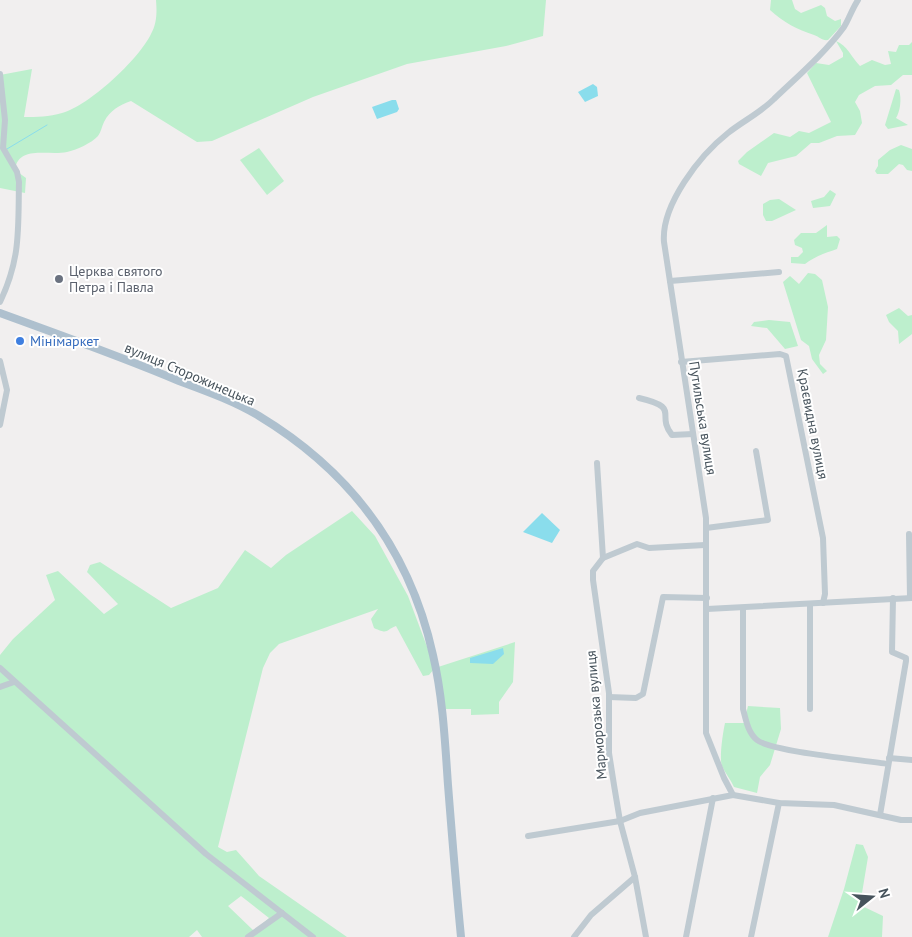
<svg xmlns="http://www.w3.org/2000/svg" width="912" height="937" font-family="'PT Sans',sans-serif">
<rect width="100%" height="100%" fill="#f1efef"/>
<g fill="#bdefcd" fill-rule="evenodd">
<path d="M 156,0 L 546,0 L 543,36 L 506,46 L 407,64 L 313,97 L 212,141 L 197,142 L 131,101 C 120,105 110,110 104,122 C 102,126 101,132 98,136 C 92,143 76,150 67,152 C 49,156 18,145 15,170 L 26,178 L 25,193 L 0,188 L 0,75 L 32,69 L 24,117 C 37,117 49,117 62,113 C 89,106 139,59 151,34 C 157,23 157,12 156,0 Z"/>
<path d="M 771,0 L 792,0 L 795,9 L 801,13 L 821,5 L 825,8 L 827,16 L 835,21 L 841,19 L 841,26 L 828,40 C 822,41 820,37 814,35 C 797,29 784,23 770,10 Z"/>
<path d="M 836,41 C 847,45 852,58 860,66 L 872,60 L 885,65 L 891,64 L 888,51 L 896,52 L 899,45 L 909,45 L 912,42 L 912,75 L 903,75 L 891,85 L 875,86 L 859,95 L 855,102 L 860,111 L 862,123 L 855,135 L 837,136 L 819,143 L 811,143 L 796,156 L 768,163 L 761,176 L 739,164 L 738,161 L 747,152 L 774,133 L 790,137 L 799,131 L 809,133 L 831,122 L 807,73 L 816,63 L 829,65 L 843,57 L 843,53 Z"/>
<path d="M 896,89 L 899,90 C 902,99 900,112 896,118 L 908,125 L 888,129 L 885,125 Z"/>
<path d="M 901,145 L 912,149 L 912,171 L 907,170 L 903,165 L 899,164 L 888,174 L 877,174 L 875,171 L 878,166 L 878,160 L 890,150 Z"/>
<path d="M 259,148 L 284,181 L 267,195 L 240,160 Z"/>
<path d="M 830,190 L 836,194 L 830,206 L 813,208 L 811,201 L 824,197 Z"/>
<path d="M 779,199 L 796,210 L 772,221 L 766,221 L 763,215 L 763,204 L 770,200 Z"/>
<path d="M 827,225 L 827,237 L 837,236 L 840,239 L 837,249 C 825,253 814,257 805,264 L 791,263 L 791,257 L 798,257 L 803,252 L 802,248 L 795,245 L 794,240 L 801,233 L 816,233 Z"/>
<path d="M 808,273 L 815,274 L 822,280 L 828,307 L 826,340 L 819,355 L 820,364 L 827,371 L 823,374 L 812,359 L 809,346 L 801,340 L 783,282 L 790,276 L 799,284 Z"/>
<path d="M 899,308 L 908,316 L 912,315 L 912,334 L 899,344 L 898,331 L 889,322 L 886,315 Z"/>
<path d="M 769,320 L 790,322 L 798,346 L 785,349 L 767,328 L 751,326 L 754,322 Z"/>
<path d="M 352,511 L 375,536 L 408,596 L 435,668 L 515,642 L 513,682 L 499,702 L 499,714 L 471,715 L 471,709 L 443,709 L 434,669 L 429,675 L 423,676 L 396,626 C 385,630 389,635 374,628 L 371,619 L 378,609 L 279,644 L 270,653 L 263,668 L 218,847 L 227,852 L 236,850 L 259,876 L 347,937 L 202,937 L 197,930 L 189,937 L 0,937 L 0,655 L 13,639 L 55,600 L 46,575 L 58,571 L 104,614 L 118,604 L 87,572 L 90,565 L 100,562 L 171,608 L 218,588 L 245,550 L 271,568 L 286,555 ZM 241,896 L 269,918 L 254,931 L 228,906 Z"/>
<path d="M 748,706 L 780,708 L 781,729 L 770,765 L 760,777 L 757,793 L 734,787 C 731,780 725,773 722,766 C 719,758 723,732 725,723 L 744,723 Z"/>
<path d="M 856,844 L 863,845 L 868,857 L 860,905 L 883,916 L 882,937 L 828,937 L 844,889 Z"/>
</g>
<g fill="#8addec">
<path d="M 593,84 L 597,87 L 598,96 L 585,102 L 578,92 Z"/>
<path d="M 392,100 L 396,100 L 399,109 L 397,112 L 377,119 L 372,107 Z"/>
<path d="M 542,513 L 560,530 L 552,543 L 523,532 Z"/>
<path d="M 503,648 L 504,654 L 493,664 L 470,663 L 470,658 Z"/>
</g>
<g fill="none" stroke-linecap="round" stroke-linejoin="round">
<path stroke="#8addec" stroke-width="1" d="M 7,149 L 47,125"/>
<g stroke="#bfcad1" stroke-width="6">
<path d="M 0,74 L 5,120 L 3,148 L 17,172 L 19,182 C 18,229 21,258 0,302"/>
<path d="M 670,281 L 779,272"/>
<path d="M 0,361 L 7,390 L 0,425"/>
<path d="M 681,362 L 780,354 L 786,356 L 823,538 L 825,594 L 823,603"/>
<path d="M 639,398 C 682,408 655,414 672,435 L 693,434"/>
<path d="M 597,463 L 603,558 L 593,571 L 593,580 L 609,693 L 609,753 L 614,785 L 620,821 L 635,877 L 646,937"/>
<path d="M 706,528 L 768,520 L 756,451"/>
<path d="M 909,534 L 910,598"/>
<path d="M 603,558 L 637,544 L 649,548 L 705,545"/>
<path d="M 810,604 L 810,709"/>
<path d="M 743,608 L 743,709 C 746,720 748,733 757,740 C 772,752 864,760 888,764"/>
<path d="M 707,609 L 912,598"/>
<path d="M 0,668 L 206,854 L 313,937"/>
<path d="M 0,687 L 14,682"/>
<path d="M 609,697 L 636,698 L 643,694 L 663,597 L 707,598"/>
<path d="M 889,758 L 912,760"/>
<path d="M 733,795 L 779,803 L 834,805 L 901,820 L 912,820"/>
<path d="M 880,815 L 906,661 L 906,658 L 892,652 L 893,598"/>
<path d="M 528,836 L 620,821 L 640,813 L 733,795 L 724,778 L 706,733 L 706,518 L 664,242 C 661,205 700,155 728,133 C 743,121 760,113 774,99 C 797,77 825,53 844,27 C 849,19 852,9 858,0"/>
<path d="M 248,937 L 282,913"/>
<path d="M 574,937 L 591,915 L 635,877"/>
<path d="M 686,937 L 713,798"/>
<path d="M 751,937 L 779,803"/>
</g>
<path stroke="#aec0ce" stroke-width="8" d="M 0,313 C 60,335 120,356 179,381 C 206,391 234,401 259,416 C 350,471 410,551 433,655 C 443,698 445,742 448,785 C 452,836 456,886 461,937"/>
</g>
<circle fill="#6b7280" stroke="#fff" stroke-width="2" cx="59" cy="279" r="5"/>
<circle fill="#3f7fe0" stroke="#fff" stroke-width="2" cx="20" cy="341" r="5"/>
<g text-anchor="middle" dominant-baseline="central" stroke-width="4" stroke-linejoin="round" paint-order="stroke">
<g font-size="14" fill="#5b616d" stroke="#fff" text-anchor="start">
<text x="69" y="271">Церква святого<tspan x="69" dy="16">Петра і Павла</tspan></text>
</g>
<g font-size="14" fill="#366cbe" stroke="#fff" text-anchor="start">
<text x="30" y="341">Мінімаркет</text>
</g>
<g font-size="14" fill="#47535c" stroke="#fff">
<text transform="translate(190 374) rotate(23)">вулиця Сторожинецька</text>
<text transform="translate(703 418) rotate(81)">Путильська вулиця</text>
<text transform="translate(813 424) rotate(79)">Краєвидна вулиця</text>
<text transform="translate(596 715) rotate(-95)">Марморозька вулиця</text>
</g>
</g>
<g transform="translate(872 897) rotate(73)" stroke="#ffffff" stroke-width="4" paint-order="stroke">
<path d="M0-4L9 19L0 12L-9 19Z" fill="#47535c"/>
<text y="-8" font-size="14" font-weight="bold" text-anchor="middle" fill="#47535c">N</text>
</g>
</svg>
